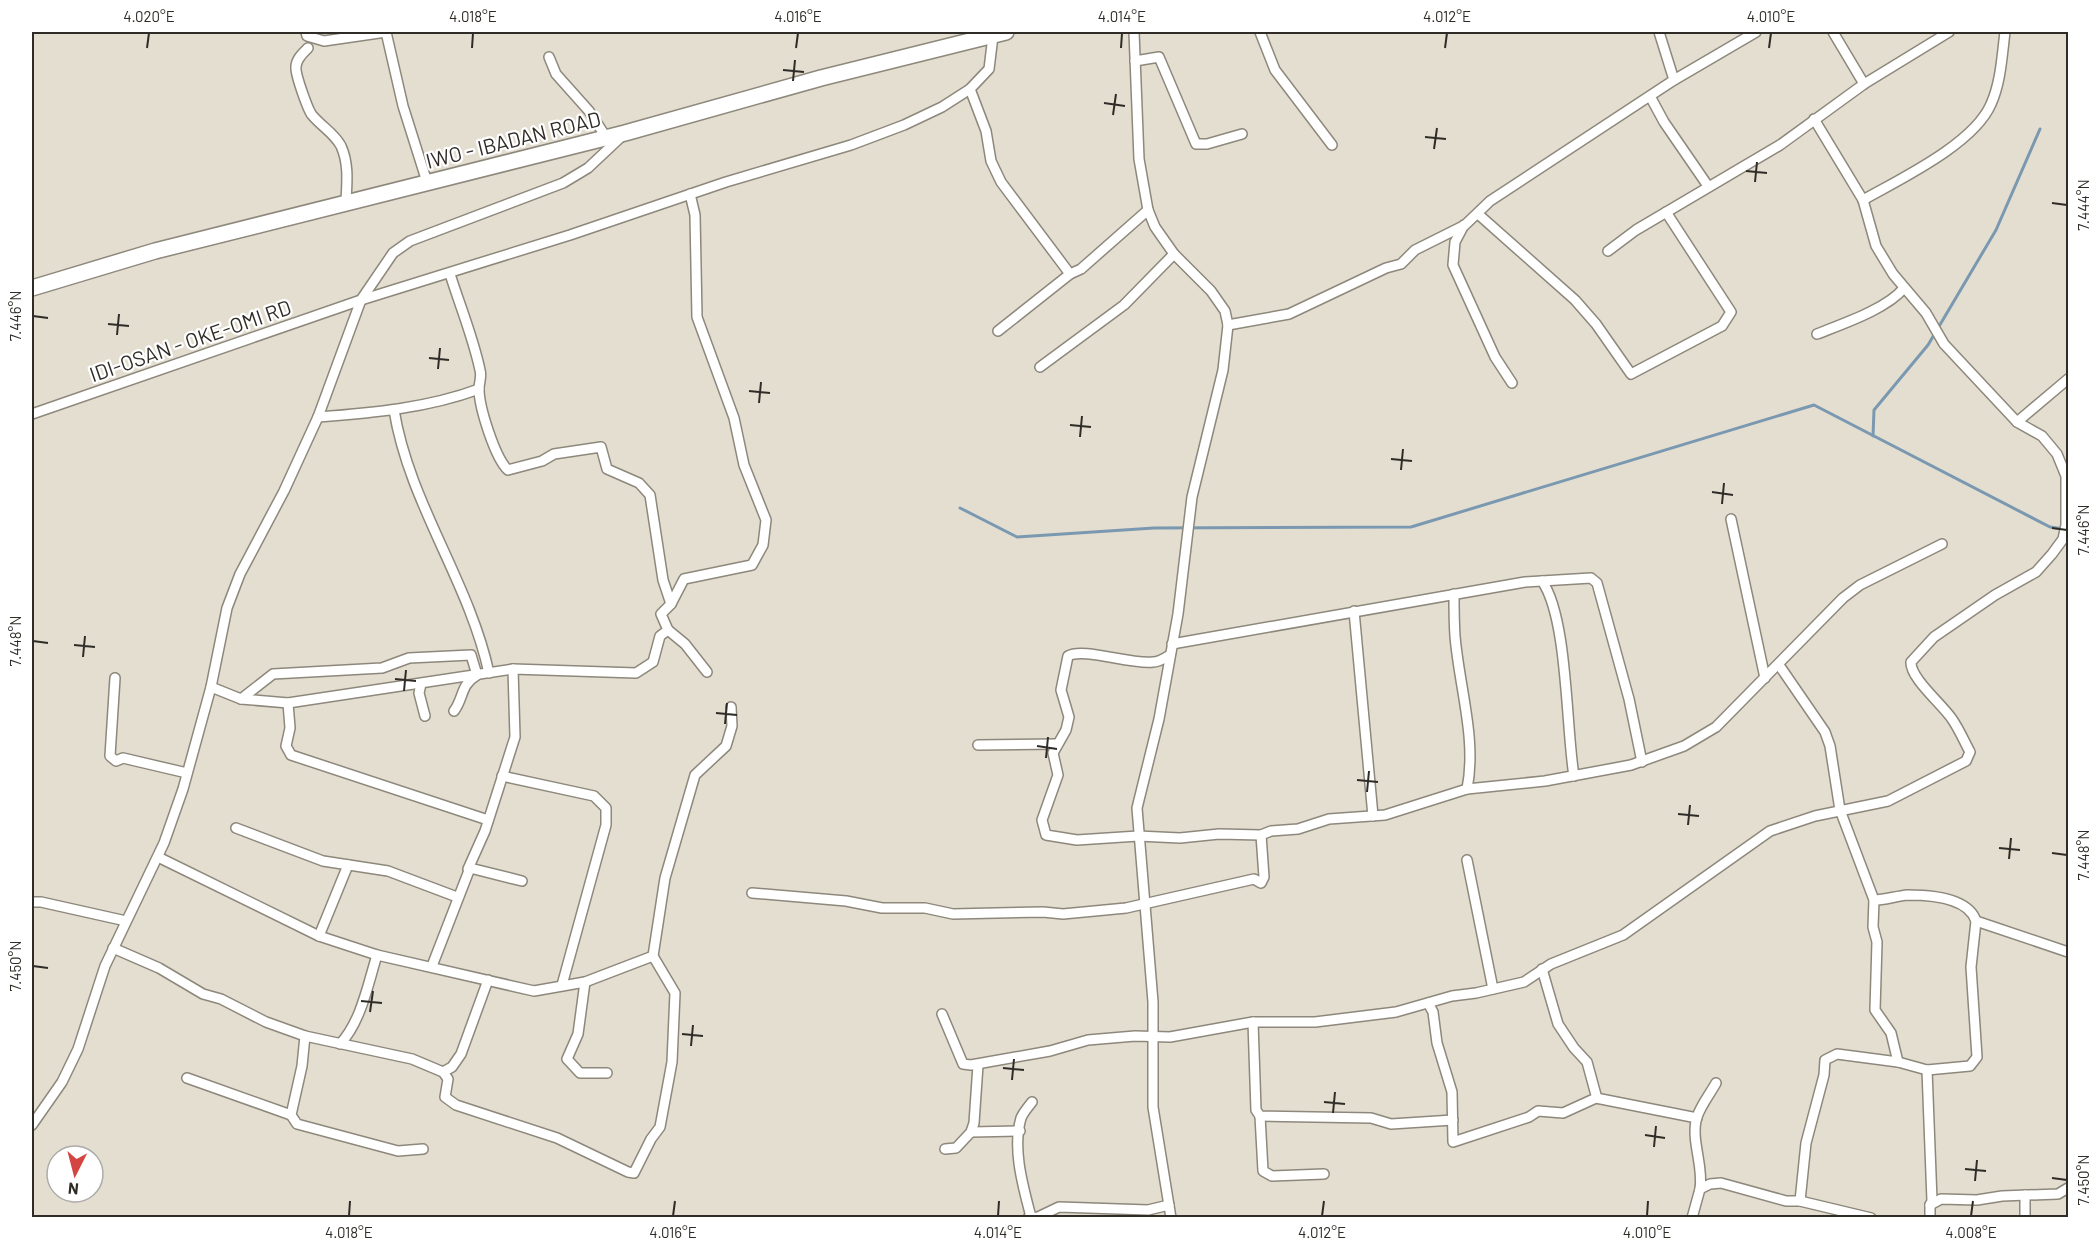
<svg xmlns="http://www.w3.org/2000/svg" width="2100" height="1249" font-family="Barlow,sans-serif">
<rect width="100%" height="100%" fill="#e4ded1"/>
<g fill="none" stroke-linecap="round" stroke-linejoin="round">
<g stroke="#7a99b0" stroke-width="3">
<path d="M 1873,436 L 1874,410 L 1928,345 L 1996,230 L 2040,129"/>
<path d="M 960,508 L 1017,537 L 1154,528 L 1411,527 L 1814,405 L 2050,527 L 2064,529"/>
</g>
<defs>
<g id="street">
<path d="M 306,32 L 307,36 L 324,41 L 386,32"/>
<path d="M 386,32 L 403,106 L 427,182"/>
<path d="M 1134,32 L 1139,159 L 1148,210 L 1155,227 L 1174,254 L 1211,291 L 1225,311 L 1228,325 L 1223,370 L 1192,497 L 1178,614 L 1159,719 L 1137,808 L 1153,1002 L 1153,1107 L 1171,1218"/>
<path d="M 1260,32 L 1275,70 L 1332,145"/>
<path d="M 1659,32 L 1674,80"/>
<path d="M 1833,32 L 1864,84"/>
<path d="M 308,48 C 303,53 296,59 296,67 C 295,74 308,110 312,115 C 322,127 334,133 341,146 C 349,164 347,182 346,201"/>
<path d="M 549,57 L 556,74 L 589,111 L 606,137"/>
<path d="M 1135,61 L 1159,57 L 1196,144 L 1207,144 L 1242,134"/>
<path d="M 970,89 L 986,131 L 991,161 L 1001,182 L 1070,274 L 1081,269 L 1148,210"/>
<path d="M 1651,98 L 1664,122 L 1708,186"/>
<path d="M 1863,200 C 1900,179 1974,144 1991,104 C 2001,82 2002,55 2005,32"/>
<path d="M 1478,214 L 1575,300 L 1596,324 L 1631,374 L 1722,326 L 1731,312 L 1666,212"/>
<path d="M 1464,225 L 1455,242 L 1453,265 L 1495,357 L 1512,383"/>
<path d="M 1608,251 L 1636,230 L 1780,145 L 1864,84 L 1949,32"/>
<path d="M 450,274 C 460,306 473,337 480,370 C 482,377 479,382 479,389 C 479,407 495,458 508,470 L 542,461 L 554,454 L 601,447 L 607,469 L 639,483 L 650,495 L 663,580 L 671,604"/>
<path d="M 1228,325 L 1289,314 L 1386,268 L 1401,264 L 1415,250 L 1465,225 L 1490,201 L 1674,80 L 1756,32"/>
<path d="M 998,331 L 1070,274"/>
<path d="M 1817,334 C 1842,324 1887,309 1904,288"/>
<path d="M 1040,367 L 1124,305 L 1174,254"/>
<path d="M 394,410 C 409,503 469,581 489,673"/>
<path d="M 32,414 L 361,300 L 570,235 L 726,182 L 851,145 L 904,125 L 942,107 L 970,89 L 989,69 L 993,36"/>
<path d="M 318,417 C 372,413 428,408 479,389"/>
<path d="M 2017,422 L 2068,379"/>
<path d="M 1731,519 L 1765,678"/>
<path d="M 1542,581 C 1568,618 1566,729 1574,776"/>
<path d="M 1454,594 C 1454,608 1454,622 1455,636 C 1459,686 1477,739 1467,789"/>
<path d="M 1354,611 L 1373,816"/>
<path d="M 668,630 L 685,644 L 707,672"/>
<path d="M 1172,644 L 1525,582 L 1591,578 L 1597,583 L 1629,699 L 1642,762"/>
<path d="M 1170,655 C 1165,658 1159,662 1153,662 C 1131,665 1083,647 1068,656 L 1061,690 L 1069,717 L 1066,730 L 1053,753 L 1058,775 L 1042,820 L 1046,835 L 1077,840 L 1138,836 L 1180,838 L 1219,834 L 1261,835 L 1271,831 L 1298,829 L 1329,819 L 1385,815 L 1467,789 L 1545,781 L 1631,765 L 1684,746 L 1716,727 L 1843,598 L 1860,585 L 1942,544"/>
<path d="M 1779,665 L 1825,732 L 1830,746 L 1840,810 L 1874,900 L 1873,927 L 1877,942 L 1875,1010 L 1891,1033 L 1898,1062"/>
<path d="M 115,678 L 110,756 L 116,761 L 123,758 L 187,773"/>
<path d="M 421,684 L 419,693 L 425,716"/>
<path d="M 211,687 L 241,699 L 288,703 L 513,669 L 636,673 L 653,662 L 660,636 L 668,630 L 661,614 L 671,604 L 684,579 L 752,565 L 763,545 L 766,520 L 744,465 L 734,418 L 697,317 L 695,215 L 690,194"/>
<path d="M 241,699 L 273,674 L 382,668 L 409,658 L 471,655 L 477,675 C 460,685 464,698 454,711"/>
<path d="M 288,703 L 290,728 L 286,746 L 291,755 L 488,820"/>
<path d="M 978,745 L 1056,744"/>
<path d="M 502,776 L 594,796 L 606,808 L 606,825 L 562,985"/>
<path d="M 236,828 L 323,861 L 388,871 L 457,897"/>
<path d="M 1467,860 L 1493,989"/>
<path d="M 468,869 L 485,831 L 515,737 L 513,669"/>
<path d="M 752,893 L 846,901 L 882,908 L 925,908 L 953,914 L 1043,912 L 1063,914 L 1126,908 L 1254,879 L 1261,883 L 1264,877 L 1261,835"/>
<path d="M 32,902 L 41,902 L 126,921"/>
<path d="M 1976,921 L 2068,952"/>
<path d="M 319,936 L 348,865"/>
<path d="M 113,948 L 159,968 L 203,994 L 221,999 L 266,1022 L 305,1036 L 412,1059 L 443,1072 L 448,1079 L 445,1097 L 456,1105 L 557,1138 L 628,1172 L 634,1173 L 651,1139 L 660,1127 L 672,1062 L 675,993 L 653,956 L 585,982 L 534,991 L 377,955 L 319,936 L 158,857"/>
<path d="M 653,956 L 665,878 L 695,775 L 726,746 L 732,726 L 731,707"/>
<path d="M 432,966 L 470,868 L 522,881"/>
<path d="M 585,982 L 578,1034 L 567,1059 L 580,1073 L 607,1073"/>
<path d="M 1428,1003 L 1433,1012 L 1437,1043 L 1452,1092 L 1453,1142 L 1529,1117 L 1538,1111 L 1563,1113 L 1596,1098 L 1596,1095 L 1587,1062 L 1574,1048 L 1558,1024 L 1542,969"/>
<path d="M 942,1014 L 963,1064 L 971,1065 L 1050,1051 L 1088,1040 L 1135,1036 L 1170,1037 L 1253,1022 L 1315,1022 L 1396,1012 L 1452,996 L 1476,993 L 1524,982 L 1551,964 L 1623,935 L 1770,831 L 1815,816 L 1888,801 L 1966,761 L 1970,752 C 1964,741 1959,729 1952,719 C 1942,704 1910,678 1911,662 L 1934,637 L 1995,595 L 2036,572 L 2052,554 L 2063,539 L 2066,525 L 2066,476 L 2057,454 L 2042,436 L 2017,422 L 1944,344 L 1926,313 L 1893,274 L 1876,246 L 1863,200 L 1814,119"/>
<path d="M 1253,1022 L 1256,1110 L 1260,1116 L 1371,1118 L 1391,1124 L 1453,1120"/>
<path d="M 305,1036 L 302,1066 L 291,1115 L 297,1124 L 398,1151 L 423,1149"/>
<path d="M 340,1044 C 361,1022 368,984 377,955"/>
<path d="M 1927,1070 L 1932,1201 L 1930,1205 L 1941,1199 L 1977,1200 L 2002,1196 L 2058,1194 L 2068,1188"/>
<path d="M 443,1072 L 452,1067 L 461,1054 L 488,980"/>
<path d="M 187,1078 L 291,1115"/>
<path d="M 1596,1098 L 1697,1118"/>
<path d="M 1260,1116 L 1263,1171 L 1272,1176 L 1324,1174"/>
<path d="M 32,1125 L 62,1082 L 78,1049 L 105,966 L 164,843 L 183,789 L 211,687 L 227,608 L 240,574 L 284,491 L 318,417 L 361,300 L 393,253 L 410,241 L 563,183 L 588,168 L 621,137"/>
<path d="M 971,1132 L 1020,1131"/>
<path d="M 945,1149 L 956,1148 L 971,1132 L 974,1123 L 978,1065"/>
<path d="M 1700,1189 C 1704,1166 1690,1139 1697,1117 C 1701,1105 1710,1094 1716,1083"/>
<path d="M 2025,1195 L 2025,1218"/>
<path d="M 1800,1201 L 1806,1143 L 1824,1075 L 1825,1060 L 1837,1054 L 1898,1062 L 1927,1070 L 1970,1066 L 1977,1057 L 1971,967 L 1976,921 C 1968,897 1930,895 1908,895 C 1896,896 1885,900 1874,900"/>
<path d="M 1031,1217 C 1023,1186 1012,1149 1021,1118 C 1023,1113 1028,1107 1032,1102"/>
<path d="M 1028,1218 L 1038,1217 L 1059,1207 L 1148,1210 L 1169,1205"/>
<path d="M 1692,1218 L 1700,1189 L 1710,1184 L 1721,1183 L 1786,1201 L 1800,1201 L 1871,1218"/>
<path d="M 1930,1218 L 1930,1205"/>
</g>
<path id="primary" d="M 32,288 L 155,251 L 625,133 L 821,78 L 1006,32"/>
</defs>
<use href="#street" stroke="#8d887b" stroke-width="12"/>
<use href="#primary" stroke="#8d887b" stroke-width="18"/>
<use href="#street" stroke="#fff" stroke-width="9"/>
<use href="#primary" stroke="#fff" stroke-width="15"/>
</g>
<path fill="none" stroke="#2f2c27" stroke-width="2" d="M 147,48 L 149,33M 472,48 L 473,33M 796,48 L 798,33M 1121,48 L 1122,33M 1445,48 L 1447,33M 1769,48 L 1771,33M 783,70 L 804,72M 793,81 L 795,60M 1104,103 L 1125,106M 1113,115 L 1116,94M 1425,137 L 1446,139M 1434,149 L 1437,128M 1746,171 L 1767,173M 1755,182 L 1757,162M 2052,203 L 2067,205M 33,316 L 48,318M 108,324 L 129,326M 117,335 L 119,314M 429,358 L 449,360M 438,369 L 440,348M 749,391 L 770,393M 759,403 L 761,382M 1070,425 L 1091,427M 1080,437 L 1082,416M 1391,459 L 1412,461M 1401,470 L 1403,449M 1712,492 L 1733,495M 1722,504 L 1724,483M 2052,528 L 2067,530M 33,641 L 48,643M 74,645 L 95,647M 83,657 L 85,636M 395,679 L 416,681M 404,691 L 406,670M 716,713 L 737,715M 725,724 L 727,703M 1037,746 L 1057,749M 1046,758 L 1048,737M 1357,780 L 1378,782M 1367,792 L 1369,771M 1678,814 L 1699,816M 1688,825 L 1690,805M 1999,848 L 2020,850M 2052,853 L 2067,855M 2009,859 L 2011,838M 33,966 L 48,968M 361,1001 L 382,1003M 370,1012 L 373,991M 682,1034 L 703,1036M 691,1046 L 693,1025M 1003,1068 L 1024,1070M 1012,1080 L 1014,1059M 1324,1102 L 1345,1104M 1333,1113 L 1335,1092M 1645,1135 L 1665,1138M 1654,1147 L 1656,1126M 1965,1169 L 1986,1171M 2052,1178 L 2067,1180M 1975,1181 L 1977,1160M 349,1216 L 350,1201M 673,1216 L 675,1201M 998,1216 L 999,1201M 1322,1216 L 1324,1201M 1647,1216 L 1648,1201M 1971,1216 L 1973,1201"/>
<g text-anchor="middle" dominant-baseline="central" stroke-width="4.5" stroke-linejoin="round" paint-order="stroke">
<g font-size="21" fill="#2f2c27" stroke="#fff">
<text transform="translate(513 139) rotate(-14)">IWO - IBADAN ROAD</text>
<text transform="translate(190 340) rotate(-19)">IDI-OSAN - OKE-OMI RD</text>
</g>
</g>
<rect width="2100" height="1249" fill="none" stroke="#ffffff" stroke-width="66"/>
<g transform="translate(75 1174) rotate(186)"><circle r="28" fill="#ffffff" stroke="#acaba9" stroke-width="1.5"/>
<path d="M0-4.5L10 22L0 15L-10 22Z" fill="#d44541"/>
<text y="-9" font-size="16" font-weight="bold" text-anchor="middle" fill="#2f2c27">N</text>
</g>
<rect x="33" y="33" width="2034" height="1183" fill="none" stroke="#2f2c27" stroke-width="2"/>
<g font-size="15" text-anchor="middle" fill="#2f2c27">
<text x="149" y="22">4.020°E</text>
<text x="473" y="22">4.018°E</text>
<text x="798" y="22">4.016°E</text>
<text x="1122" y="22">4.014°E</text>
<text x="1447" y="22">4.012°E</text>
<text x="1771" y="22">4.010°E</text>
<text transform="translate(2084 205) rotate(-90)" y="5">7.444°N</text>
<text transform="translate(16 316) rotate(-90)" y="5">7.446°N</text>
<text transform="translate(2084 530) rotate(-90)" y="5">7.446°N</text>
<text transform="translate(16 641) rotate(-90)" y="5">7.448°N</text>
<text transform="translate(2084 855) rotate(-90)" y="5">7.448°N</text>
<text transform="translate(16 966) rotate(-90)" y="5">7.450°N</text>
<text transform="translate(2084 1180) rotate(-90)" y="5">7.450°N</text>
<text x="349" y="1238">4.018°E</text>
<text x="673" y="1238">4.016°E</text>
<text x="998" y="1238">4.014°E</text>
<text x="1322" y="1238">4.012°E</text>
<text x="1647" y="1238">4.010°E</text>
<text x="1971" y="1238">4.008°E</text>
</g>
</svg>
